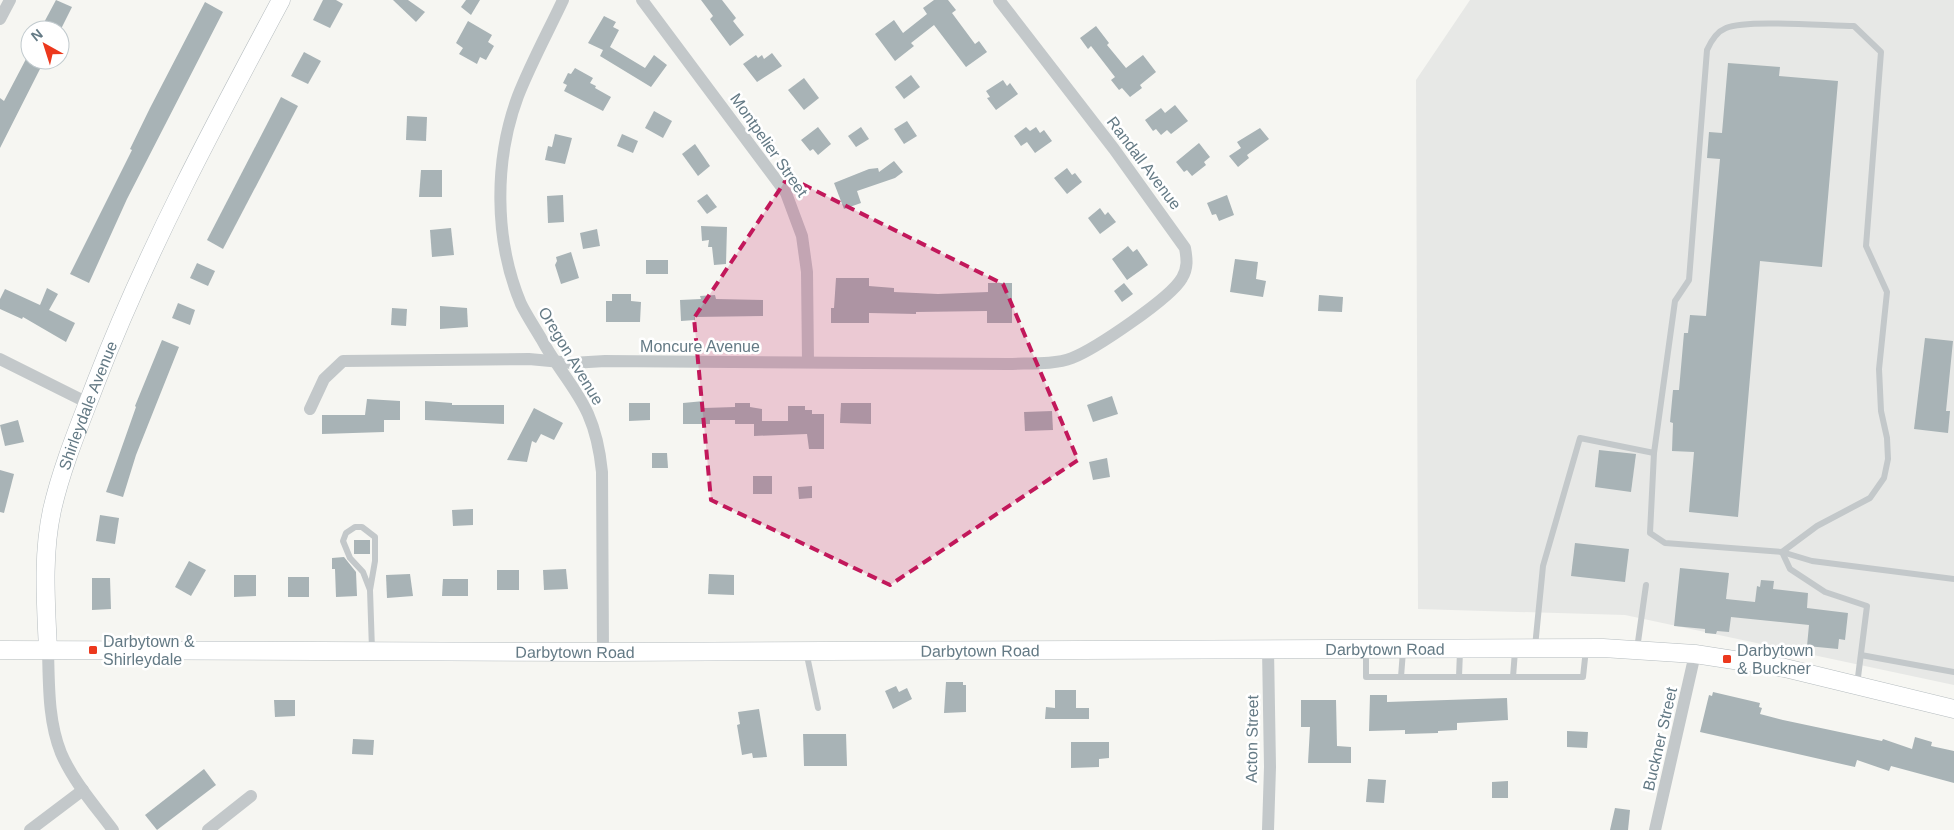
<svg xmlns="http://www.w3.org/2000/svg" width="1954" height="830" font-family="Arial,sans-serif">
<rect width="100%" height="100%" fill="#f6f6f2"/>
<path fill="#e7e8e6" d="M 1470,0 L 1954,0 L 1954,685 L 1625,615 L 1418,609 L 1416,80 Z"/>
<g fill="#a8b3b6">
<path d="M 56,0 L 72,7 L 60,31 L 40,30 Z"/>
<path d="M 323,0 L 336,0 L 343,4 L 330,28 L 313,20 Z"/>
<path d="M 393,0 L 408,0 L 425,12 L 416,22 Z"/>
<path d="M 466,0 L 480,0 L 471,15 L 461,7 Z"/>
<path d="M 701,0 L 722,0 L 736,18 L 733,21 L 744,35 L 730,46 L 710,19 L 713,16 Z"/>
<path d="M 934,0 L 948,0 L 956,10 L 952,13 L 975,44 L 979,41 L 987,52 L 966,67 L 934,25 L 911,43 L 914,46 L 895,61 L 875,34 L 894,20 L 903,33 L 927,14 L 923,8 Z"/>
<path d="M 205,2 L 223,12 L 127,199 L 89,283 L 70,274 L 132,150 L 130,149 L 150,108 Z"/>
<path d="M 604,16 L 616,22 L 613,27 L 619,30 L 610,47 L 645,68 L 654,55 L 667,65 L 651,87 L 600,56 L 603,50 L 588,43 Z"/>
<path d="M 468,21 L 492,35 L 488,42 L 494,46 L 486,60 L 480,57 L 477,64 L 459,54 L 463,48 L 456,43 Z"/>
<path d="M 1096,26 L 1109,43 L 1107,45 L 1126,68 L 1143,55 L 1156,72 L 1140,85 L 1142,88 L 1130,97 L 1122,88 L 1119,90 L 1111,80 L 1115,77 L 1091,46 L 1088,49 L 1080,38 Z"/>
<path d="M 304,52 L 321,61 L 308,84 L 291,76 Z"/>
<path d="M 772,53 L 782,66 L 757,82 L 743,64 L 756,55 L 758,58 L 762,55 L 764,59 Z"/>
<path d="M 26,59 L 41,67 L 0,148 L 0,98 L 4,101 Z"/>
<path d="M 1728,63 L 1780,67 L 1779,76 L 1838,81 L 1822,267 L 1760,261 L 1738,517 L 1689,512 L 1694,452 L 1672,451 L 1673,423 L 1670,422 L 1673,390 L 1679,390 L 1684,333 L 1688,333 L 1690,315 L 1706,316 L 1720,159 L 1707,158 L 1709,132 L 1722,133 Z"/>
<path d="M 575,68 L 593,78 L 590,83 L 596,86 L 595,88 L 611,97 L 603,111 L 564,91 L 567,85 L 563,83 L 568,73 L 571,74 Z"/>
<path d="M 911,75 L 920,87 L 904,99 L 895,87 Z"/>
<path d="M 804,78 L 819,98 L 804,110 L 788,90 Z"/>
<path d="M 1003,80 L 1007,86 L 1010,83 L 1018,94 L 996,110 L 987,98 L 990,97 L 986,91 Z"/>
<path d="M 281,97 L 298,106 L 223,249 L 207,240 Z"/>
<path d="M 1175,105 L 1188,121 L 1171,134 L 1167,130 L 1161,135 L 1156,129 L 1153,131 L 1145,120 L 1161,108 L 1165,113 Z"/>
<path d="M 654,111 L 672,121 L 663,138 L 645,128 Z"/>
<path d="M 407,116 L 427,117 L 426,141 L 406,140 Z"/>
<path d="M 907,121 L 917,136 L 904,144 L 894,129 Z"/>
<path d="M 818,127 L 831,144 L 818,155 L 813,149 L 810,151 L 801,140 Z"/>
<path d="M 861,127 L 869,139 L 856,147 L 848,136 Z"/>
<path d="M 1026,127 L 1030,131 L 1036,127 L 1040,133 L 1044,130 L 1052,141 L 1035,153 L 1027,142 L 1021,146 L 1014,136 Z"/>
<path d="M 1260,128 L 1269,139 L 1247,155 L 1249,158 L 1238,167 L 1229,156 L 1241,148 L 1237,142 Z"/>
<path d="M 555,134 L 572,138 L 565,164 L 545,160 L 548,146 L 552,147 Z"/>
<path d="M 622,134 L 638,141 L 633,153 L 617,146 Z"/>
<path d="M 1199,143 L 1210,157 L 1204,162 L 1206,165 L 1192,176 L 1187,170 L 1184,172 L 1176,162 Z"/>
<path d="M 695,144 L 710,166 L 698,176 L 682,154 Z"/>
<path d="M 894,161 L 903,172 L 895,178 L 857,191 L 861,203 L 844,209 L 834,183 L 869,169 L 878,168 L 879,172 Z"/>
<path d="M 1067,168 L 1072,175 L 1075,173 L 1082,182 L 1067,194 L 1054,178 Z"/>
<path d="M 421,170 L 442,170 L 442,197 L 419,197 Z"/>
<path d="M 707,194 L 717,207 L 707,214 L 697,201 Z"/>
<path d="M 563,195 L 564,222 L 548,223 L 547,196 Z"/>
<path d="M 1227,195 L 1234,215 L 1219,221 L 1216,214 L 1212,215 L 1207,203 Z"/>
<path d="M 1100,208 L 1105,215 L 1108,212 L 1116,222 L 1100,234 L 1088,218 Z"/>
<path d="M 701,226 L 727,227 L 726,264 L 714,265 L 712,247 L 708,247 L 709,240 L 702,241 Z"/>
<path d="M 451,228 L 454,255 L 432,257 L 430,230 Z"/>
<path d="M 597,229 L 600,246 L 583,249 L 580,233 Z"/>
<path d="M 1128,246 L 1133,252 L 1137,249 L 1148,265 L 1127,280 L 1112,259 Z"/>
<path d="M 571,252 L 579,278 L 561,284 L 555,265 L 557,261 L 556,257 Z"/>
<path d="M 1235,259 L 1258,262 L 1256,279 L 1266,281 L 1263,297 L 1230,292 Z"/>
<rect x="646" y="260" width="22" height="14"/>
<path d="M 197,263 L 215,271 L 208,286 L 190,278 Z"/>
<path d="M 836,278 L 869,278 L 869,286 L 894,288 L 894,292 L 938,294 L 988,292 L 988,283 L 1012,283 L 1012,323 L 987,323 L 987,311 L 916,312 L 916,314 L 869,313 L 869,323 L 831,323 L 831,308 L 834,308 Z"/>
<path d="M 1124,283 L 1133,294 L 1122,302 L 1114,291 Z"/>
<path d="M 47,288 L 58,294 L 49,310 L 75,323 L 66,342 L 23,317 L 22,319 L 0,309 L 0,299 L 5,289 L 40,305 Z"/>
<path d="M 612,294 L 631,294 L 631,301 L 641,302 L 640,322 L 606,322 L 606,301 L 612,301 Z"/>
<path d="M 715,295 L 716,299 L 763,300 L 763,316 L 695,317 L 695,320 L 681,321 L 680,300 L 701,299 L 700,296 Z"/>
<path d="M 1319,295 L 1343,297 L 1342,312 L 1318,311 Z"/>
<path d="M 178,303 L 195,310 L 190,325 L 172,318 Z"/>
<path d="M 440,306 L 467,308 L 468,327 L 440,329 Z"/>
<path d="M 392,308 L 407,309 L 406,326 L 391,325 Z"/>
<path d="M 1925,338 L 1953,341 L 1946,411 L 1950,411 L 1948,433 L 1914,429 Z"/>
<path d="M 162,340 L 179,347 L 136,455 L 123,497 L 106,492 L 136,407 L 135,406 Z"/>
<path d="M 1112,396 L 1118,414 L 1093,422 L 1087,405 Z"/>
<path d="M 367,399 L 400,401 L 400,420 L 384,420 L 384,432 L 322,434 L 322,415 L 365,415 Z"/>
<path d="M 425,401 L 452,403 L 452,405 L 504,405 L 504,424 L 425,420 Z"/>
<path d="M 704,401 L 704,408 L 735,407 L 735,403 L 750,403 L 750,407 L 762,409 L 762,421 L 788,421 L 788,406 L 805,406 L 805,410 L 812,410 L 812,414 L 824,414 L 824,449 L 809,449 L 807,434 L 754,436 L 754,424 L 735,424 L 735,420 L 710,420 L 710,424 L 683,424 L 683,403 Z"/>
<path d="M 629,403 L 650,403 L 650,420 L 629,421 Z"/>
<path d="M 841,403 L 871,403 L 871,424 L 840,423 Z"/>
<path d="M 534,408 L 563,423 L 554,440 L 541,434 L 536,443 L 532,441 L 527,462 L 507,460 Z"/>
<path d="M 1052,411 L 1053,430 L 1025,431 L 1024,412 Z"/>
<path d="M 18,420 L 24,442 L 5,446 L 0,425 Z"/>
<path d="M 1599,450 L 1636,454 L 1631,492 L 1595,487 Z"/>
<path d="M 652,453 L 667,453 L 668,468 L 652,468 Z"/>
<path d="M 1107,458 L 1110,477 L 1093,480 L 1089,462 Z"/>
<path d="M 0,470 L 14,474 L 4,513 L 0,512 Z"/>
<rect x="753" y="476" width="19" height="18"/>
<path d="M 812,486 L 812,498 L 799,499 L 798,487 Z"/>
<path d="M 473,509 L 473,525 L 453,526 L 452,510 Z"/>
<path d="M 100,515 L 119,518 L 115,544 L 96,541 Z"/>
<rect x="354" y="540" width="16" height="14"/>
<path d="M 1575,543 L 1629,549 L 1625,582 L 1571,576 Z"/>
<path d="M 344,557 L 356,572 L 357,596 L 336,597 L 335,569 L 332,569 L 332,558 Z"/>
<path d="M 189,561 L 206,570 L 191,596 L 175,587 Z"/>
<path d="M 1680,568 L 1729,573 L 1726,599 L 1755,602 L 1757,586 L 1760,587 L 1761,580 L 1774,581 L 1773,589 L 1808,593 L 1807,608 L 1848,613 L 1845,640 L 1839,639 L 1838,649 L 1807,646 L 1809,625 L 1731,617 L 1729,632 L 1717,631 L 1716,634 L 1705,633 L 1705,629 L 1674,626 Z"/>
<path d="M 566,569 L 568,589 L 544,590 L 543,570 Z"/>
<rect x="497" y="570" width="22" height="20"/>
<path d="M 410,574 L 413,596 L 387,598 L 386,575 Z"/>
<path d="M 709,574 L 734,575 L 734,595 L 708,594 Z"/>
<path d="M 234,575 L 256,575 L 256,596 L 234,597 Z"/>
<rect x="288" y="577" width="21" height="20"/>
<path d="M 92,578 L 110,578 L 111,609 L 92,610 Z"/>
<path d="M 443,579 L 468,579 L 468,596 L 442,596 Z"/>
<path d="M 946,682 L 963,682 L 963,685 L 966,685 L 966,712 L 944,713 Z"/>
<path d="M 896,686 L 899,692 L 907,688 L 912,699 L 893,709 L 885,691 Z"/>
<path d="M 1055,690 L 1076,690 L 1076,708 L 1089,708 L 1089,719 L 1045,719 L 1046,707 L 1055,708 Z"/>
<path d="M 1713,692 L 1760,703 L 1759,707 L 1762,708 L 1760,714 L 1783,720 L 1882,741 L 1883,739 L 1912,749 L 1915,737 L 1932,742 L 1931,746 L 1954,751 L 1954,783 L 1891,766 L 1889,771 L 1857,760 L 1855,767 L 1700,732 L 1709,695 L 1712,696 Z"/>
<path d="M 1370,695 L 1387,695 L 1387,702 L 1507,698 L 1508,720 L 1457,723 L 1457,730 L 1438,731 L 1438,733 L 1405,734 L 1405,730 L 1369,731 Z"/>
<path d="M 274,700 L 295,700 L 295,716 L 275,717 Z"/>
<path d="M 1301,700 L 1336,700 L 1337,746 L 1351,747 L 1351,763 L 1308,763 L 1310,727 L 1301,727 Z"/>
<path d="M 759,709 L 767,757 L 753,758 L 752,753 L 742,755 L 737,725 L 740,724 L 738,712 Z"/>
<path d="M 1567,731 L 1588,732 L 1587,748 L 1567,747 Z"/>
<path d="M 803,734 L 846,734 L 847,766 L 804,766 Z"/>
<path d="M 353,739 L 374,740 L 373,755 L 352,754 Z"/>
<path d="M 1071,742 L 1109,742 L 1109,758 L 1099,759 L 1099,767 L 1071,768 Z"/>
<path d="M 204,769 L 216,785 L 157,830 L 145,815 Z"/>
<path d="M 1368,779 L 1386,780 L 1384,803 L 1366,802 Z"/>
<path d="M 1508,781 L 1508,798 L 1492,798 L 1492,782 Z"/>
<path d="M 1615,808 L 1630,810 L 1628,830 L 1610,830 Z"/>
</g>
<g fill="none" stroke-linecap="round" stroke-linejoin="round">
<defs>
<g id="secondary">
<path id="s1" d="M 0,650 L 603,652 L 1603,648 L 1695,654 L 1785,668 L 1954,709"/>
<path id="s2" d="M 48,650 C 46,604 42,556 52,510 C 62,466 80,424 96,382 C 147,250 214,125 281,0"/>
</g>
</defs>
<use href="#secondary" stroke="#b5bcbf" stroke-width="19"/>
<g stroke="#c3c8ca" stroke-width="6">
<path d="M 1654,453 L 1650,533 L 1665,543 L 1782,552 L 1790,569 L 1825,592 L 1867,606 L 1857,685"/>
<path d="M 1782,552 L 1812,561 L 1954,579"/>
<path d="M 370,590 L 363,572 L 350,558 L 343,541 L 346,533 L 355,527 L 362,527 L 375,537 L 375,561 L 370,590 L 372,650"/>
<path d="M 1535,647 L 1543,566 L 1580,438 L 1654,453 L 1675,301 L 1689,280 L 1707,50 C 1711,41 1716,32 1726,28 C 1747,19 1828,26 1854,26 L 1881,52 L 1866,246 L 1887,292 L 1879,369 L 1881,411 L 1887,438 L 1888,459 L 1884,478 L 1870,498 L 1817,526 L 1782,552"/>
<path d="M 1637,649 L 1646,585"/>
<path d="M 1366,650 L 1366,677 L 1583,677 L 1586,649"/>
<path d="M 806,651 L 818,708"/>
<path d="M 1861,655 L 1954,672"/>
<path d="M 1401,677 L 1403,651"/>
<path d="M 1459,677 L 1460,651"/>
<path d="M 1513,677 L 1515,651"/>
</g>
<g stroke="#c3c8ca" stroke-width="12">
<path d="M 563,0 C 548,32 531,63 518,96 C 494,160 494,240 521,304 C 527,316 535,328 542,340 C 555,365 576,387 588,414 C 596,432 600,452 602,472 L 603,652"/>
<path d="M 642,0 L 786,193 L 802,236 L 807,272 L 808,362"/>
<path d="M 0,19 L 10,0"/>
<path d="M 0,359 L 88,403"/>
<path d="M 310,409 L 324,379 L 343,361 L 529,359 L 572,363 L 605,361 L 1008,364 C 1028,363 1054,365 1072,358 C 1095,349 1171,298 1182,278 C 1188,268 1187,259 1185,248 L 1114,149 L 999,0"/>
<path d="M 48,650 C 49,684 48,721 61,753 C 73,781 95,806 113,830"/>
<path d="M 30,830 L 83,790"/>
<path d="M 208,830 L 251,796"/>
<path d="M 1268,830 L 1270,767 L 1268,649"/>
<path d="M 1655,830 L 1695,654"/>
</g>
<use href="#secondary" stroke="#fff" stroke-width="18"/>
</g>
<path fill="#c2185b" fill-opacity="0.2" stroke="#c2185b" stroke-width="4" stroke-dasharray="10 6" stroke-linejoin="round" d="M 788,177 L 1003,284 L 1078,460 L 890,585 L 711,500 L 694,318 Z"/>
<g fill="#ec381d" stroke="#fff" stroke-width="2">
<rect x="88" y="645" width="10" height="10" rx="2.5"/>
<rect x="1722" y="654" width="10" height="10" rx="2.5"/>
</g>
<g text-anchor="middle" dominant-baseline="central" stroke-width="5" stroke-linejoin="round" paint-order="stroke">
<g font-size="16" fill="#647a85" stroke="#fff">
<text transform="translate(769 145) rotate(55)">Montpelier Street</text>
<text transform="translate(1144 163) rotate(53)">Randall Avenue</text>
<text x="700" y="346">Moncure Avenue</text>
<text transform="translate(571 356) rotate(59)">Oregon Avenue</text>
<text stroke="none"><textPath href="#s2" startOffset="251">Shirleydale Avenue</textPath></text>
<text stroke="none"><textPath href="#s1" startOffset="1385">Darbytown Road</textPath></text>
<text stroke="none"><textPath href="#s1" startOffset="980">Darbytown Road</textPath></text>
<text stroke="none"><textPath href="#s1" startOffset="575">Darbytown Road</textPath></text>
<text transform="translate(1252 739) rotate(-89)">Acton Street</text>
<text transform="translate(1660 739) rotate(-77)">Buckner Street</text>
</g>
<g font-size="16" fill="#647a85" stroke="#fff" text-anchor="start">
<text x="103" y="641">Darbytown &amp;<tspan x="103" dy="18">Shirleydale</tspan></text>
<text x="1737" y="650">Darbytown<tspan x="1737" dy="18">&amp; Buckner</tspan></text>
</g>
</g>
<g transform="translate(45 45) rotate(321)"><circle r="24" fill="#ffffff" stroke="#c1cace"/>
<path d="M0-4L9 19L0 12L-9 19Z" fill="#ec381d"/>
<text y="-8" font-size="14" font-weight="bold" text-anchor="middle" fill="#647a85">N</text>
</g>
</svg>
